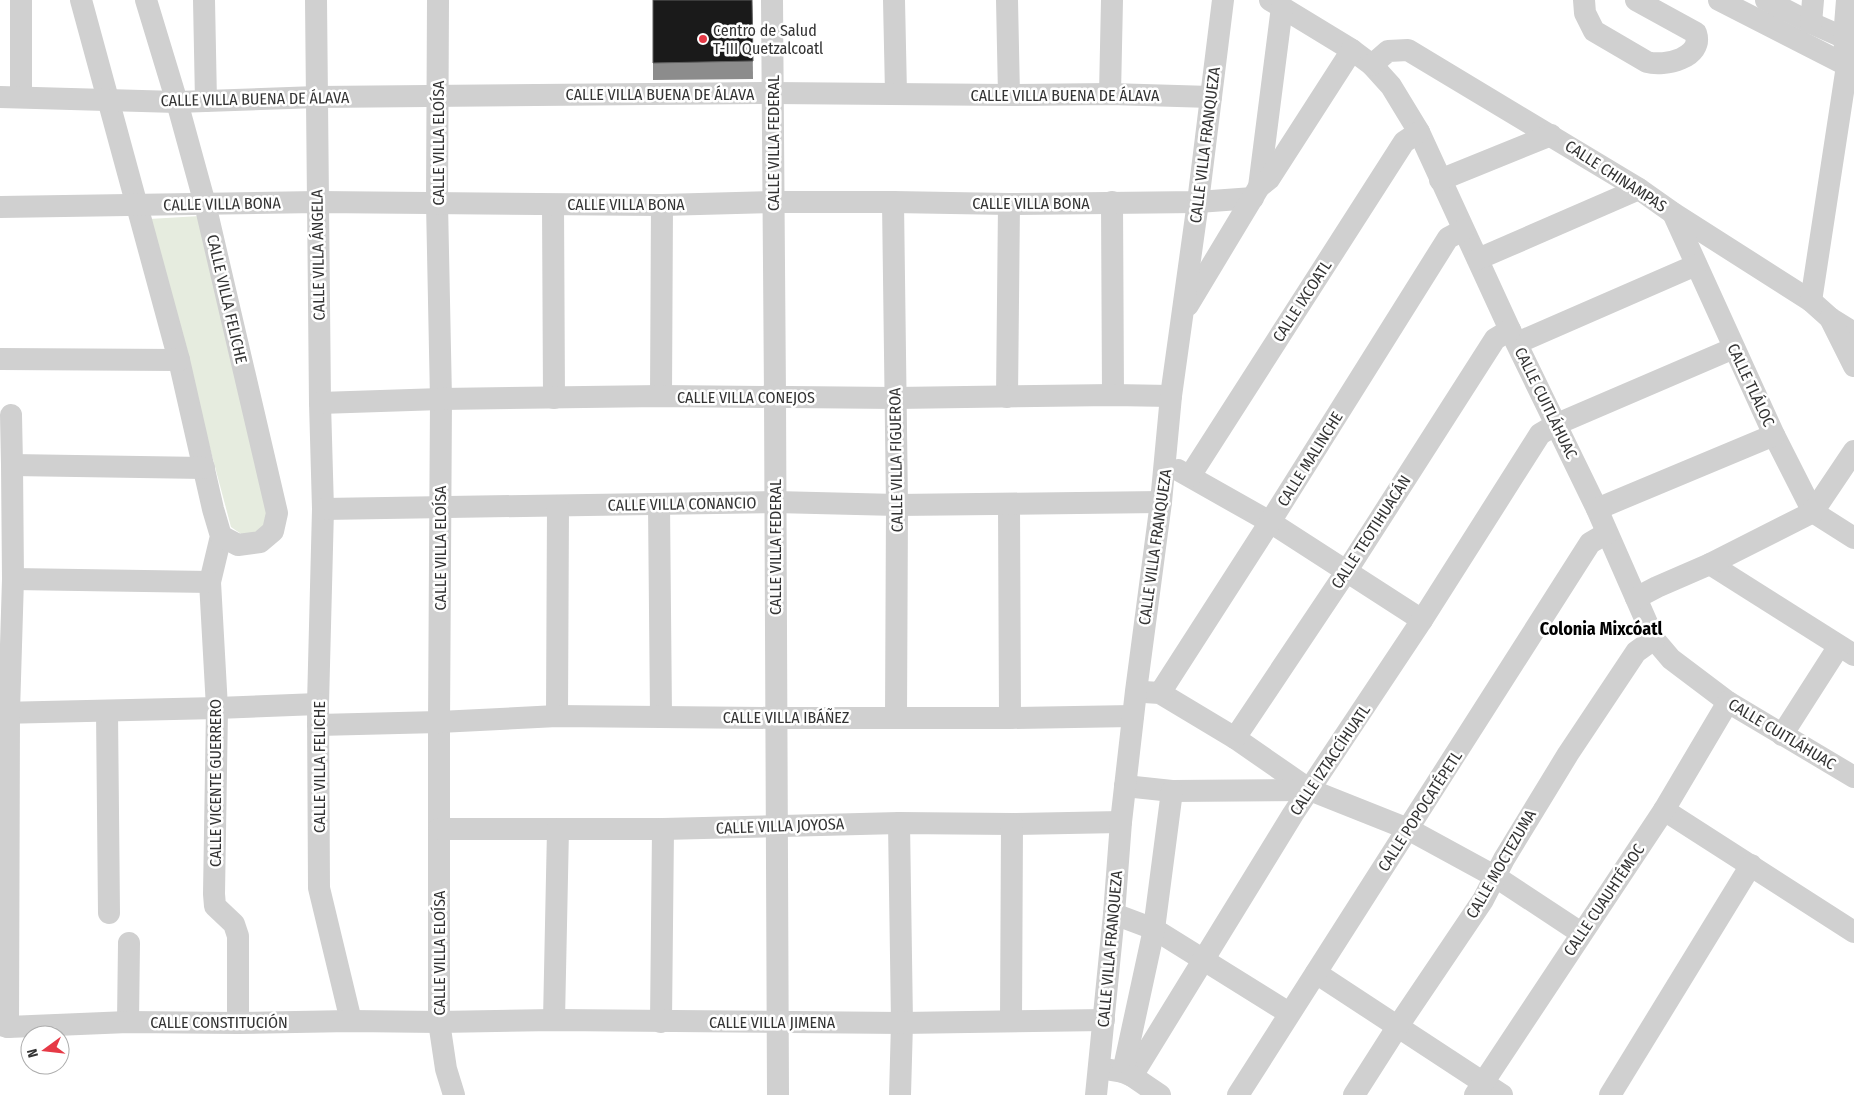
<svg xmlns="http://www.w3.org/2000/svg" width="1854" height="1095" font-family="'Fira Sans Condensed',sans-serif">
<rect width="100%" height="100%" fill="#fff"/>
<path fill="#e6ecdf" d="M 200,216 L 271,512 C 266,529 263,534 244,536 L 231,527 L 149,219 Z"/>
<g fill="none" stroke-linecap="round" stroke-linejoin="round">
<g stroke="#d0d0d0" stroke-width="22">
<path d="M 21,0 L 21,97"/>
<path d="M 81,0 L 179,360 L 213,509 L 221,536 L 210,582 L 217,708 L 214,894 L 215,906 L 234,924 L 238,936 L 238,1023"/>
<path d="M 146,0 L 177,102 L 205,204 L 277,513 L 273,531 L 260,542 L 238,545 L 221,536"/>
<path d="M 204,0 L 206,101"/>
<path d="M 316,0 L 320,403 L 323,509 L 318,704 L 319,888 L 351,1021"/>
<path d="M 438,0 L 437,203 L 441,399 L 439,722 L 439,1022 L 446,1069 L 454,1095"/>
<path d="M 772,0 L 775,397 L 778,1095"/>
<path d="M 894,0 L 896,93"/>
<path d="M 1007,0 L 1009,95"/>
<path d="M 1270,0 L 1352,50 L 1372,65 L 1391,86 L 1419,132 L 1510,330 L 1597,509 L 1654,639 L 1671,659 L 1728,702 L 1854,777"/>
<path d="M 1584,0 L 1585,13 L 1594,31 L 1647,62 C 1664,67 1704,58 1696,33 L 1636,0"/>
<path d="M 1719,0 L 1854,69"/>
<path d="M 1766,0 L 1811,23 L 1854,42"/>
<path d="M 1811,23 L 1813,0"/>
<path d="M 1372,65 L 1388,51 L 1408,50 L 1639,189 L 1673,213 L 1811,301 L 1830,318 L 1854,333"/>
<path d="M 1110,94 L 1112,0"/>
<path d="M 0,97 L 177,102 L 317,97 L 773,93 L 1009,95 L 1110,94 L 1211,97"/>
<path d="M 1440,180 L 1551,135"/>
<path d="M 1259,187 L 1282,7"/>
<path d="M 893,202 L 897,505 L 896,717"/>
<path d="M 1112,202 L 1113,395"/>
<path d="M 553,205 L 554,398"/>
<path d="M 0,207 L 318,202 L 662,205 L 773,202 L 893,202 L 1009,204 L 1198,202 L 1253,198"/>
<path d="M 1673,213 L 1774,435 L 1813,512 L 1854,538"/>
<path d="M 1478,259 L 1639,189"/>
<path d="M 1811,301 L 1847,66 L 1844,38 L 1847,0"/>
<path d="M 1188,305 L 1259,187 L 1269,179 L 1352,50"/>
<path d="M 1830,318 L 1854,366"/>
<path d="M 1517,343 L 1696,265"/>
<path d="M 0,359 L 179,360"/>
<path d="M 661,396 L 662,205"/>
<path d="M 1007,397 L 1009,204"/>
<path d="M 320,403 L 441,399 L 661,396 L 896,398 L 1113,395 L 1171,396"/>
<path d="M 12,465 L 204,468"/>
<path d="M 1178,470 L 1270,522 L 1422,620"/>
<path d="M 1190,476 L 1404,142 L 1419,132"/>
<path d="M 1009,504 L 1010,718"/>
<path d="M 659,505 L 661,716"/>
<path d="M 323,509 L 775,502 L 897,505 L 1161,502"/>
<path d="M 1597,509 L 1774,435"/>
<path d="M 1710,564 L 1854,655"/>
<path d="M 13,579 L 210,582"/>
<path d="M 1636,598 L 1657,587 L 1710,564 L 1813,512 L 1854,451"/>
<path d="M 1144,692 L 1160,693 L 1235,738 L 1310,790 L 1408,829 L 1496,877 L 1581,933"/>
<path d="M 1160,693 L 1270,522 L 1448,238 L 1463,230"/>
<path d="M 107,711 L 109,913"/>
<path d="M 0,713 L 217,708 L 318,704"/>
<path d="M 557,716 L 558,506"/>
<path d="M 318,725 L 439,722 L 557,716 L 776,718 L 1010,718 L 1133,716"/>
<path d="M 1782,735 L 1839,646"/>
<path d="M 1235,738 L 1346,572 L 1495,339 L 1510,330"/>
<path d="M 1125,786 L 1172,791 L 1310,790"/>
<path d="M 1664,810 L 1854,932"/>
<path d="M 899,823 L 902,1023 L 900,1095"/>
<path d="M 439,829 L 663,829 L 899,823 L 1012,824 L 1121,822"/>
<path d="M 1114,914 L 1154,929 L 1289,1013"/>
<path d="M 1316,973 L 1502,1095"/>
<path d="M 554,1020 L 558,829"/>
<path d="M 1011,1021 L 1012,824"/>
<path d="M 128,1022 L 129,943"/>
<path d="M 661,1022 L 663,829"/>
<path d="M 0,1025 L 8,1027 L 128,1022 L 238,1023 L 351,1021 L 439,1022 L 554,1020 L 902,1023 L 1104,1020"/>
<path d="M 8,1027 L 9,712 L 13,579 L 12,465 L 11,415"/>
<path d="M 1099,1068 L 1123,1072 L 1132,1076 L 1293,814 L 1422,620 L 1540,434 L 1557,424 L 1734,348"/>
<path d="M 1123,1072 L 1154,929 L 1172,791"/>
<path d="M 1132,1076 L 1160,1095"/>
<path d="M 1096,1095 L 1114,914 L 1121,822 L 1136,691 L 1161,502 L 1171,396 L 1198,202 L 1223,0"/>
<path d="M 1238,1095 L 1590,543 L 1607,533"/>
<path d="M 1354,1095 L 1398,1026 L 1483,900 L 1504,859 L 1568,754 L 1636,652 L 1654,639"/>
<path d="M 1475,1095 L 1664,810 L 1728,702"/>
<path d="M 1610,1095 L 1751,865"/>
</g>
</g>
<path fill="#8c8c8c" d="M 653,0 L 752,0 L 753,79 L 653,80 Z"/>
<path fill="#1a1a1a" stroke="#5f5f5f" d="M 653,0 L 752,0 L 753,61 L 653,63 Z"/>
<circle fill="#e63946" stroke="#fff" stroke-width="2" cx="703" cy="39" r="5"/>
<g text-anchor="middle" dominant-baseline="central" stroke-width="5" stroke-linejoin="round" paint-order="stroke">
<g font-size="16" fill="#333" stroke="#fff" text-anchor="start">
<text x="713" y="30">Centro de Salud<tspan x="713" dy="18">T-III Quetzalcoatl</tspan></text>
</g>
<g font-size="16" fill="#333" stroke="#fff">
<text x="660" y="94">CALLE VILLA BUENA DE ÁLAVA</text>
<text x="1065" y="95">CALLE VILLA BUENA DE ÁLAVA</text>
<text transform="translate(255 99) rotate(-1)">CALLE VILLA BUENA DE ÁLAVA</text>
<text transform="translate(438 143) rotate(-90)">CALLE VILLA ELOÍSA</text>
<text transform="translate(773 143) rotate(-90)">CALLE VILLA FEDERAL</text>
<text transform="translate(1205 145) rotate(-83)">CALLE VILLA FRANQUEZA</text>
<text transform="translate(1616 176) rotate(33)">CALLE CHINAMPAS</text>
<text x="1031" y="203">CALLE VILLA BONA</text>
<text transform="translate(222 204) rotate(-1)">CALLE VILLA BONA</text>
<text x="626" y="204">CALLE VILLA BONA</text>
<text transform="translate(318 255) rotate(-91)">CALLE VILLA ÁNGELA</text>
<text transform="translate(227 299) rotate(77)">CALLE VILLA FELICHE</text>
<text transform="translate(1302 301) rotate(-57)">CALLE IXCOATL</text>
<text transform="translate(1751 385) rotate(65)">CALLE TLÁLOC</text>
<text x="746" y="397">CALLE VILLA CONEJOS</text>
<text transform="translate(1546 403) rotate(64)">CALLE CUITLÁHUAC</text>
<text transform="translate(1310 459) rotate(-58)">CALLE MALINCHE</text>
<text transform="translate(896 460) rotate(-91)">CALLE VILLA FIGUEROA</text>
<text transform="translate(682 504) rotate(-1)">CALLE VILLA CONANCIO</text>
<text transform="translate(1371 532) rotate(-57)">CALLE TEOTIHUACÁN</text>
<text transform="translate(775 547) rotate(-90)">CALLE VILLA FEDERAL</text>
<text transform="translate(1155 547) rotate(-82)">CALLE VILLA FRANQUEZA</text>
<text transform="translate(440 548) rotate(-90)">CALLE VILLA ELOÍSA</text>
<text x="786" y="717">CALLE VILLA IBÁÑEZ</text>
<text transform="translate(1782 734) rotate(31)">CALLE CUITLÁHUAC</text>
<text transform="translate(1330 760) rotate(-56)">CALLE IZTACCÍHUATL</text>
<text transform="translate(319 767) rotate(-90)">CALLE VILLA FELICHE</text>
<text transform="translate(215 783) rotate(-90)">CALLE VICENTE GUERRERO</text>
<text transform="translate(1420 811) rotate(-57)">CALLE POPOCATÉPETL</text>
<text transform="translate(780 826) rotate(-2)">CALLE VILLA JOYOSA</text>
<text transform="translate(1501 864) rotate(-60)">CALLE MOCTEZUMA</text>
<text transform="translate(1604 900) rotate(-56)">CALLE CUAUHTÉMOC</text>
<text transform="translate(1110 949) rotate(-85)">CALLE VILLA FRANQUEZA</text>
<text transform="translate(439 953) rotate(-90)">CALLE VILLA ELOÍSA</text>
<text x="219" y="1022">CALLE CONSTITUCIÓN</text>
<text x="772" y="1022">CALLE VILLA JIMENA</text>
</g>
<g font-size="18" font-weight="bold" fill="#000" stroke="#fff">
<text x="1601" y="629">Colonia Mixcóatl</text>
</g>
</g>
<g transform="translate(45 1050) rotate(255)"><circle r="24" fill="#ffffff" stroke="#adadad"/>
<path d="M0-4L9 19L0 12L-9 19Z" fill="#e63946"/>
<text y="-8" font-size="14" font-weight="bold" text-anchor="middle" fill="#333333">N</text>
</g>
</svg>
